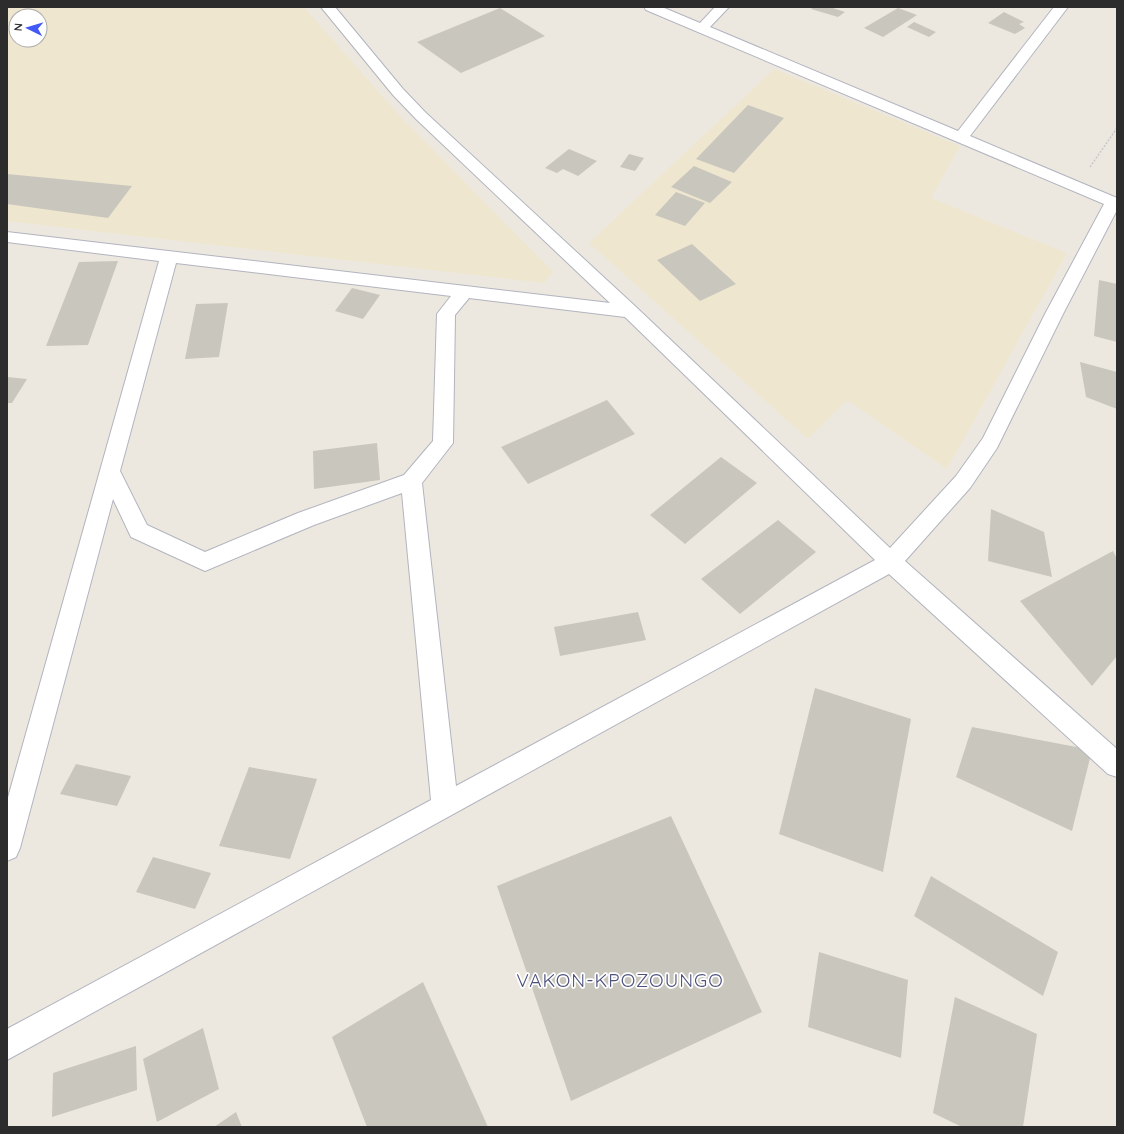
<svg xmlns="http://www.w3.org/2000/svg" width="1124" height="1134" font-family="Quicksand,sans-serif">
<rect width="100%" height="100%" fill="#ede8df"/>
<g fill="#eee6cf" fill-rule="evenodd">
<path d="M 7,7 L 304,7 L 399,115 L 553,272 L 544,283 L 7,221 ZM 16,16 L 40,16 L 40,40 L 16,40 Z"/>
<path d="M 774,69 L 960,146 L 931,198 L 1067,253 L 947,469 L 847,400 L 808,439 L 589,243 Z"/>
</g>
<g fill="#c9c6bd">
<path d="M 813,7 L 830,7 L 845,12 L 838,17 L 811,9 Z"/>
<path d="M 500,8 L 545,36 L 461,73 L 417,42 Z"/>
<path d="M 898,8 L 917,15 L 883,37 L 864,28 Z"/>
<path d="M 1004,12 L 1024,22 L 1019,24 L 1025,28 L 1015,34 L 988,23 Z"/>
<path d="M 914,22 L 936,32 L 929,37 L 907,27 Z"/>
<path d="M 748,105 L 784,118 L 734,173 L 696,159 Z"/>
<path d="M 569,149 L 597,161 L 578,176 L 563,169 L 557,173 L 545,168 Z"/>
<path d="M 629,154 L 644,158 L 635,171 L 620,167 Z"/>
<path d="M 694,166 L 732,182 L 710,203 L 671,187 Z"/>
<path d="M 7,174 L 132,186 L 108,218 L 7,204 Z"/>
<path d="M 676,192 L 705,203 L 685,226 L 655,215 Z"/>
<path d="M 692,244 L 736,284 L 700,301 L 657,260 Z"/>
<path d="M 118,261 L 88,345 L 46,346 L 79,262 Z"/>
<path d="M 1099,280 L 1117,284 L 1117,342 L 1094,336 Z"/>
<path d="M 352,288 L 380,295 L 363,319 L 335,311 Z"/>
<path d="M 228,303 L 219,357 L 185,359 L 196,304 Z"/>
<path d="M 1080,362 L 1117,372 L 1117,409 L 1086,397 Z"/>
<path d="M 7,377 L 27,379 L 12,403 L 7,403 Z"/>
<path d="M 607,400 L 635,434 L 528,484 L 501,447 Z"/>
<path d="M 377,443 L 380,480 L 314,489 L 313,451 Z"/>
<path d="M 721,457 L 757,483 L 685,544 L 650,515 Z"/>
<path d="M 991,509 L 1044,532 L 1052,577 L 988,561 Z"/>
<path d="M 778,520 L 816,552 L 740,614 L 701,579 Z"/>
<path d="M 1113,551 L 1117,559 L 1117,656 L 1092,686 L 1020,601 Z"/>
<path d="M 638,612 L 646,640 L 560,656 L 554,627 Z"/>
<path d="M 815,688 L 911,719 L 883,872 L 779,834 Z"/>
<path d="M 972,727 L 1092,750 L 1072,831 L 956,777 Z"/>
<path d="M 76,764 L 131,776 L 117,806 L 60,794 Z"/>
<path d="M 249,767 L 317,779 L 290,859 L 219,846 Z"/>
<path d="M 671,816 L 762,1012 L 571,1101 L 497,886 Z"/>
<path d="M 153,857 L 211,873 L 195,909 L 136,892 Z"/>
<path d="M 931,876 L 1058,952 L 1043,996 L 914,916 Z"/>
<path d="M 819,952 L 908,980 L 901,1058 L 808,1027 Z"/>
<path d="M 423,982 L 488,1127 L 367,1127 L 332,1037 Z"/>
<path d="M 955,997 L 1037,1034 L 1023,1127 L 962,1127 L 933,1113 Z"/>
<path d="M 203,1028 L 219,1089 L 157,1122 L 143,1059 Z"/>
<path d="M 136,1046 L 137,1090 L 52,1117 L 53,1073 Z"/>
<path d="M 236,1112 L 242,1127 L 214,1127 Z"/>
</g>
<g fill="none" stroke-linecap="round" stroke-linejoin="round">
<defs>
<path id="street" d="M 321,7 L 335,7 L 403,89 L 426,113 L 636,307 L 890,548 L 956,476 L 983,438 L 1045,314 L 1104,204 L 646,10 L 644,7 L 662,7 L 700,23 L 715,7 L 729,7 L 710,27 L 958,131 L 1054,7 L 1068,7 L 970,136 L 1117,198 L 1117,210 L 1063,314 L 997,448 L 970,488 L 905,561 L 1117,749 L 1117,777 L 1108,774 L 889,574 L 7,1060 L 7,1029 L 431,800 L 402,493 L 314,525 L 205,571 L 131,537 L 113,499 L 20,848 L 16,857 L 7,861 L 7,801 L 159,261 L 7,242 L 7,232 L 610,303 L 416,119 L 393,95 ZM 176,263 L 451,296 L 437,314 L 433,441 L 404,475 L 298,513 L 205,552 L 147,525 L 120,471 ZM 469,298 L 625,317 L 875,560 L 456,786 L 422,483 L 453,443 L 455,315 Z"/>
</defs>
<use href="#street" stroke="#b2b4bf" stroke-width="2"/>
<path stroke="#c8c8c8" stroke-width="1.5" stroke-dasharray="2 1.5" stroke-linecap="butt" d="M 1090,167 L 1117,128"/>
<use href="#street" fill="#fff" fill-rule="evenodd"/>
</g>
<g text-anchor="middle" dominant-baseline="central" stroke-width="3.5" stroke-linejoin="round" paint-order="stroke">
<g font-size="19" letter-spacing="1" fill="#4d527c" stroke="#fff">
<text x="620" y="980">VAKON-KPOZOUNGO</text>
</g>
</g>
<rect width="1124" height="1134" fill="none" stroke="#2c2c2c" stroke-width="16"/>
<g transform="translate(28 28) rotate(275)"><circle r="19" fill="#ffffff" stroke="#ababab"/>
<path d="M0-3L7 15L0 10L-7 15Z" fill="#4359f6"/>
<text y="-6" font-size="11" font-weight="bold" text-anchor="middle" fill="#2c2c2c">N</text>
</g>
</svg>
